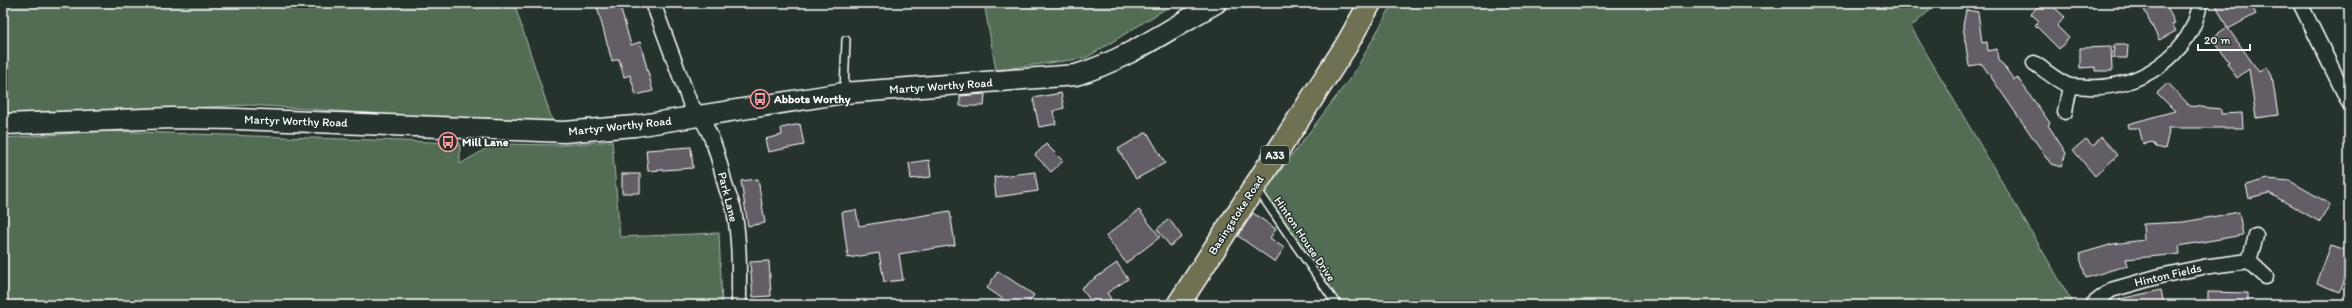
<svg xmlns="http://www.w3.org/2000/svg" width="2352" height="308" font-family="Itim,sans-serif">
<rect width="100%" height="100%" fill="#26332d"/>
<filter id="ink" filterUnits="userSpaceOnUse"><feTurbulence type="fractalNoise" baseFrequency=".025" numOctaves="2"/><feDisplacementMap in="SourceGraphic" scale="8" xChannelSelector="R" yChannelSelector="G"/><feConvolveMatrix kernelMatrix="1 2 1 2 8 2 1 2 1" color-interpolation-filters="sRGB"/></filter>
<g filter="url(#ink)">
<g fill="#526d54" stroke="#a8b6aa">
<path d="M 3,3 L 514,3 L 554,126 L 250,105 L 3,117 Z"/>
<path d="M 984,3 L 1175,3 L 1086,58 L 996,70 Z"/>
<path d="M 1393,3 L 1938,3 L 1911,27 L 2073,303 L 2066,305 L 1333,305 L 1262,195 L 1354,73 Z"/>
<path d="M 107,131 L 460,143 L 460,164 L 494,144 L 562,145 L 612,141 L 620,237 L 719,233 L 722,305 L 3,305 L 3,138 Z"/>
</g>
<g fill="#635d66" stroke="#fff">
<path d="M 596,3 L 619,3 L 631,45 L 640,42 L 653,91 L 636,95 L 630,75 L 624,77 L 619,59 L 612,61 Z"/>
<path d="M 2041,3 L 2049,3 L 2065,17 L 2057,26 L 2069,38 L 2059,49 L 2035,25 L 2039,21 L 2031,14 Z"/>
<path d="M 2141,3 L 2165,3 L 2175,23 L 2172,24 L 2176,31 L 2159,40 Z"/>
<path d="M 2215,3 L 2250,3 L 2256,14 L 2228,29 Z"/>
<path d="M 1966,10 L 1978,12 L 1982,43 L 1987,42 L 1988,51 L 1997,49 L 1999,59 L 2014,80 L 2017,77 L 2050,123 L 2048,125 L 2066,153 L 2061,167 L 2051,164 L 1982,64 L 1969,66 L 1963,26 Z"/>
<path d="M 2227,27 L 2259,72 L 2267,67 L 2272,76 L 2278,115 L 2256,118 L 2249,69 L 2237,78 L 2227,63 L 2229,62 L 2212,38 Z"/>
<path d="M 2114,45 L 2128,45 L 2127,58 L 2113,58 Z"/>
<path d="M 2111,47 L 2112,71 L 2095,71 L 2095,67 L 2080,68 L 2080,48 Z"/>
<path d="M 2168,83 L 2190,106 L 2221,109 L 2221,114 L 2242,113 L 2243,128 L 2168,128 L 2169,132 L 2165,149 L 2156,147 L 2153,142 L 2143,144 L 2139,128 L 2129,128 L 2128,124 L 2175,111 L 2157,93 Z"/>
<path d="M 1061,93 L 1064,108 L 1053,111 L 1056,124 L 1039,127 L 1033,98 Z"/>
<path d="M 985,94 L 984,106 L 960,106 L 960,96 Z"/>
<path d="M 800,124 L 804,145 L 768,152 L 765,139 L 782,135 L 781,128 Z"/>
<path d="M 1147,132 L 1165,163 L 1136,179 L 1118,149 Z"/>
<path d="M 2101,137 L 2118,155 L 2095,176 L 2073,150 L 2086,139 L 2093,146 Z"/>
<path d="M 1046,144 L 1063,161 L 1051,172 L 1035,155 Z"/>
<path d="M 691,147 L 693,168 L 648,171 L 646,150 Z"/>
<path d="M 929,160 L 931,177 L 911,179 L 909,163 Z"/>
<path d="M 1035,172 L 1038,191 L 996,197 L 994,177 Z"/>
<rect x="622" y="174" width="18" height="19"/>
<path d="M 758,179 L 765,223 L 748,226 L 741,181 Z"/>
<path d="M 2267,179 L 2290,181 L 2330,204 L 2320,222 L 2269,193 L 2249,198 L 2246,185 Z"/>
<path d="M 856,210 L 859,226 L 950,211 L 955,245 L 899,254 L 903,280 L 884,282 L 879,253 L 848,258 L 842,212 Z"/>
<path d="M 1139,210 L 1160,237 L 1126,263 L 1106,236 Z"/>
<path d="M 2239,212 L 2243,235 L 2179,246 L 2180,254 L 2126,259 L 2128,265 L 2086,278 L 2079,254 L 2113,244 L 2144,240 L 2143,224 L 2184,222 Z"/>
<path d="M 1253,213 L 1276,229 L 1270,238 L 1284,248 L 1275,262 L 1238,236 Z"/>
<path d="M 1169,219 L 1182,237 L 1170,246 L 1157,229 Z"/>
<path d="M 2331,245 L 2349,251 L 2349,266 L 2339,292 L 2317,283 Z"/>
<path d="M 769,261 L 771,296 L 753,297 L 750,262 Z"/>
<path d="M 1117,263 L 1128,279 L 1107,293 L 1111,299 L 1103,305 L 1094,305 L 1081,288 Z"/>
<path d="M 998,271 L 1034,295 L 1027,305 L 999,305 L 1003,299 L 987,288 Z"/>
<path d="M 2161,290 L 2164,305 L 2120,305 L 2120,299 Z"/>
<path d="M 2208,292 L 2248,293 L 2248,305 L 2208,305 Z"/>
</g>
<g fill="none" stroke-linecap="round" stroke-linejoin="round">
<defs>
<g id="lane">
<path d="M 844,92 L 846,40"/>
<path d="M 1257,189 L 1337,305"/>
</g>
<g id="street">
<path d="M 653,3 L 690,103 C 712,130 717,151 725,184 C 727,193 732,201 734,210 C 740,242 739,273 739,305"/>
<path d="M 2300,3 L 2349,103"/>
<path d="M 2034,63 C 2045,70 2058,82 2070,86 C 2076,87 2083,86 2088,87 C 2138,90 2192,55 2200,3"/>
<path d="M 2065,112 L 2070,86"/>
<path d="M 2256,236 L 2249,261 L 2266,277"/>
<path d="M 2092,305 L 2111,290 L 2160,276 L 2203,267 L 2249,261"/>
</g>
<path id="secondary" d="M 3,124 L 172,118 L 236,119 L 564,132 L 635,126 L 844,93 L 1076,75 C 1130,58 1167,30 1216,3"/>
<path id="primary" d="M 1178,305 L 1346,46 L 1370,3"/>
</defs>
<use href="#lane" stroke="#fff" stroke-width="10"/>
<use href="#street" stroke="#fff" stroke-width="17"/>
<use href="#secondary" stroke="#fff" stroke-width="23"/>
<use href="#primary" stroke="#fff" stroke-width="25"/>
<use href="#lane" stroke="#26332d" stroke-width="7"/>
<use href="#street" stroke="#26332d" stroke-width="14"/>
<use href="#secondary" stroke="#26332d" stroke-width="20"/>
<use href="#primary" stroke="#706f52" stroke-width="22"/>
</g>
</g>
<defs>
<symbol id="bus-ring" viewBox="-11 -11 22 22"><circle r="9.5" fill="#26332d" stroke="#ff9aa2" stroke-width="1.5"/><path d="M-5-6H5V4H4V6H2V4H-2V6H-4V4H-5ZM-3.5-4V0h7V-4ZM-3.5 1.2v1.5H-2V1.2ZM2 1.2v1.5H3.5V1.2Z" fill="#ff9aa2"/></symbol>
</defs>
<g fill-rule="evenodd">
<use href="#bus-ring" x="749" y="88" width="22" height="22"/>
<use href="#bus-ring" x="437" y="131" width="22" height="22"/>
</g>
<g text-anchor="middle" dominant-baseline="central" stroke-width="3" stroke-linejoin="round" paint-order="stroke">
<rect fill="#26332d" stroke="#bec2c0" stroke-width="1" x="1261" y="146" width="28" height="18" rx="3"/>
<g font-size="11" font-weight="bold" fill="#fff">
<text x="1275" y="155">A33</text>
</g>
<g font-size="12" fill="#fff" stroke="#26332d">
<text transform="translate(941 86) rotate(-4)">Martyr Worthy Road</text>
<text transform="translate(296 121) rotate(2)">Martyr Worthy Road</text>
<text transform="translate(620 126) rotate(-6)">Martyr Worthy Road</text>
<text transform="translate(728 197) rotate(76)">Park Lane</text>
<text transform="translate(1236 215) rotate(-57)">Basingstoke Road</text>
<text transform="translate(1305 239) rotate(56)">Hinton House Drive</text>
<text transform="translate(2168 275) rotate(-13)">Hinton Fields</text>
</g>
<g font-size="12" font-weight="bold" fill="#fff" stroke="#26332d" text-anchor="start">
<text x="774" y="99">Abbots Worthy</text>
<text x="462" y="142">Mill Lane</text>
</g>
</g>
<rect width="2352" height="308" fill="none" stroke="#26332d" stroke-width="16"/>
<rect x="8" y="8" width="2336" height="292" fill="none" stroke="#fff" stroke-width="1.5" filter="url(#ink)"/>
<path d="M2198 44v6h52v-6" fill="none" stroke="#ffffff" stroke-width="2"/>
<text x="2204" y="44" font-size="12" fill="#ffffff" stroke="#26332d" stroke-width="3" paint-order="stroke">20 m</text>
</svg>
